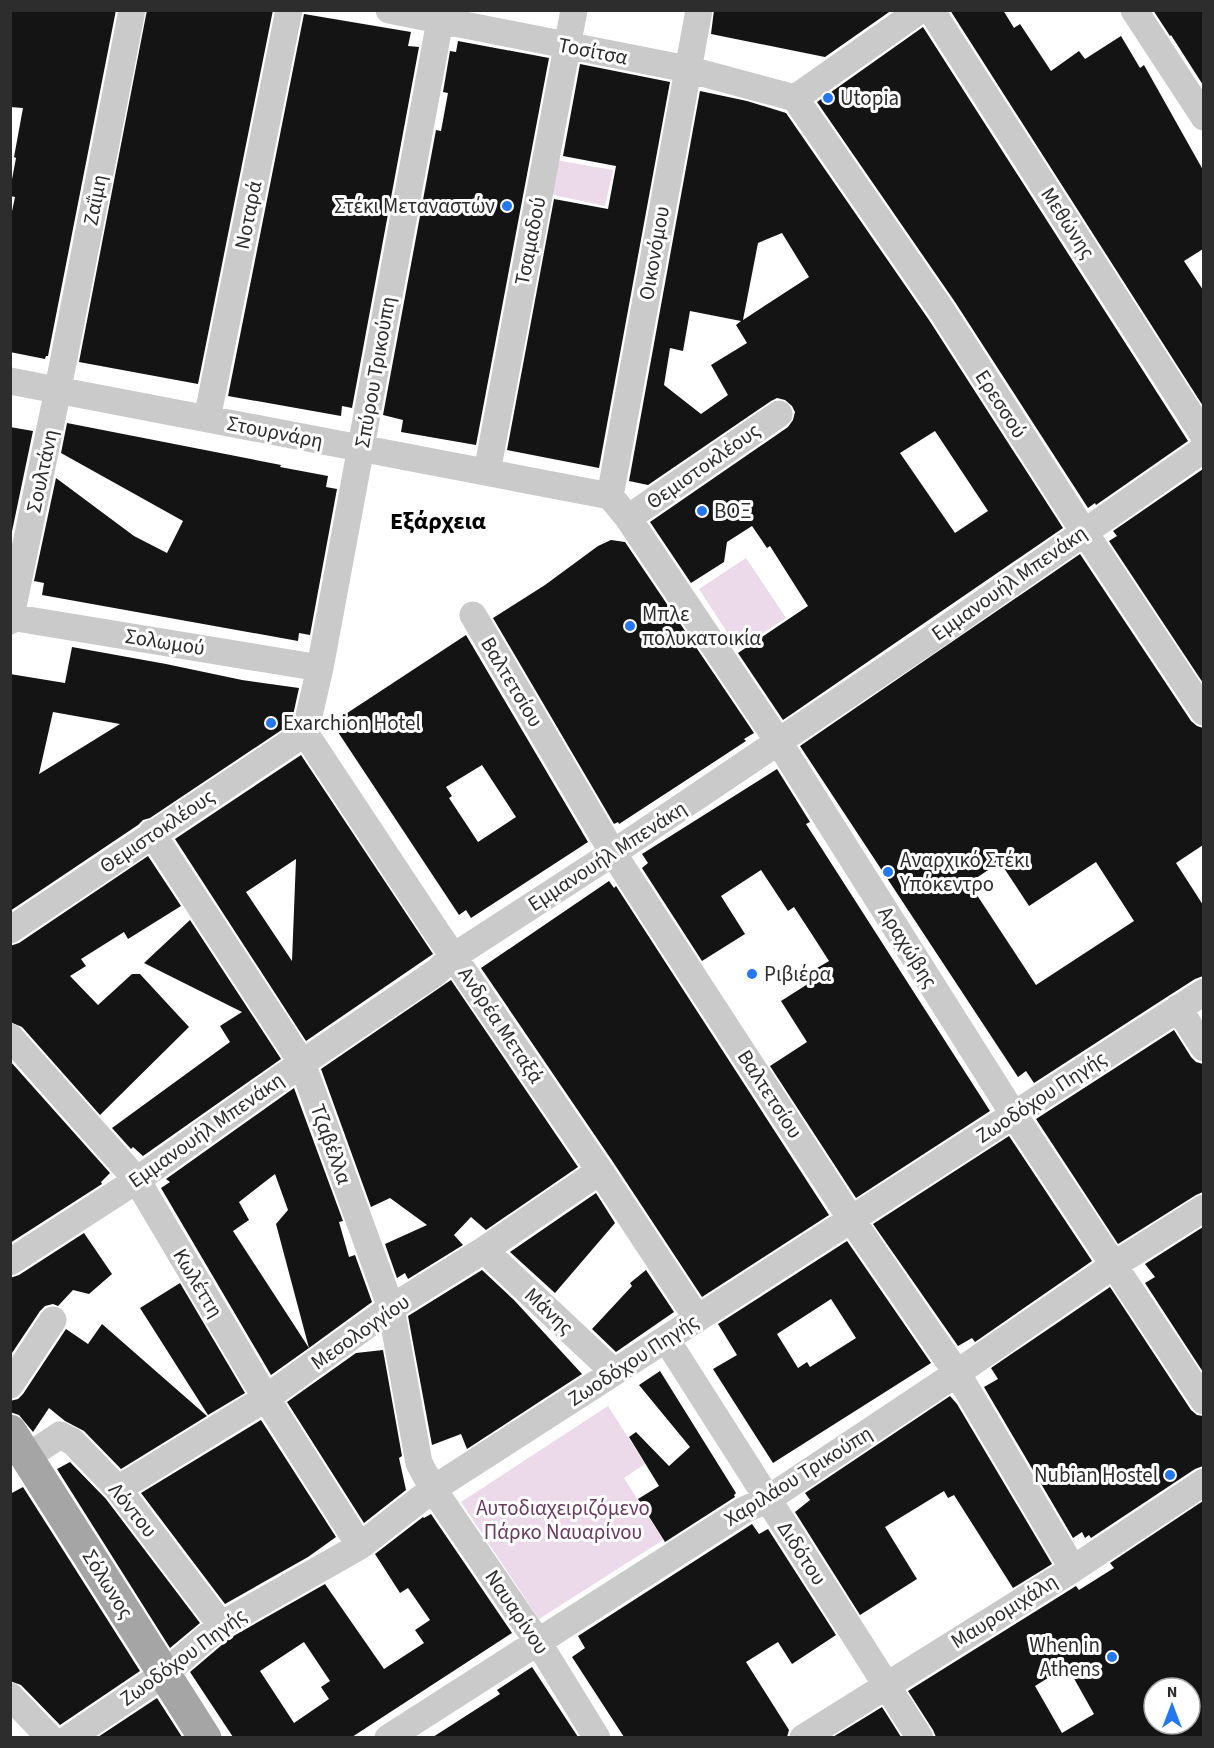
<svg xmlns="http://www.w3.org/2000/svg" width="1214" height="1748" font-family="'Source Sans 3',sans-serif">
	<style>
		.green { fill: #ecd9e9 }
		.building { fill: #141414; fill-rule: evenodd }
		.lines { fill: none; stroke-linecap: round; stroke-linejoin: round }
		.minor { stroke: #cacaca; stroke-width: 27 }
		.major { stroke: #a5a5a5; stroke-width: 33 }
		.poi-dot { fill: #2477ef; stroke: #fff; stroke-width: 2 }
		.labels { text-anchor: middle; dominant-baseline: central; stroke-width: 6; stroke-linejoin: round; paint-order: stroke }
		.street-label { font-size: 21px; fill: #2d2d2d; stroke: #fff }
		.poi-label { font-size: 21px; fill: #2d2d2d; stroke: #fff; text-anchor: start }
		.park-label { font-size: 21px; fill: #6b3861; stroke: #fff }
		.quarter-label { font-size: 24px; font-weight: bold; fill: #000; stroke: #fff }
	</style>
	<rect width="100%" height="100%" fill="#fff"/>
	<path class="green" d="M 556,160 L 613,170 L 605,206 L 549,194 Z
		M 746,558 L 786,618 L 738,649 L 699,589 Z
		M 608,1406 L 645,1464 L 624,1478 L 663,1540 L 539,1619 L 461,1502 Z"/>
	<path class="building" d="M 10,10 L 116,10 L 48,356 L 46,356 L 45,359 L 10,352 L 10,221 L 15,197 L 10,196 L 10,190 L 16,158 L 14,157 L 23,108 L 10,107 Z
		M 147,10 L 273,10 L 198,384 L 79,362 Z
		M 714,10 L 892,10 L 825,57 L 711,34 Z
		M 950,10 L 1003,10 L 1014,28 L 1020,24 L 1051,71 L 1079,51 L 1085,59 L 1121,36 L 1140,68 L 1144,65 L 1203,170 L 1203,249 L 1184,261 L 1203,290 L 1203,406 Z
		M 1153,10 L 1203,10 L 1203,85 L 1171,35 L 1170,36 Z
		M 304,14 L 411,32 L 408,46 L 419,47 L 352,408 L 342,406 L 341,416 L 228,396 Z
		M 923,27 L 1188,441 L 1096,505 L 1095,503 L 1088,508 L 955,302 L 817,102 Z
		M 458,41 L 549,58 L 476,445 L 401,432 L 403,420 L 383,415 L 436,130 L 441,131 L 448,93 L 443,92 L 450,51 L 456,52 Z
		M 580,64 L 670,82 L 599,468 L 507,450 L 554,199 L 608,209 L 616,166 L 563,156 Z
		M 700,91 L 747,101 L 786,113 L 929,320 L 1063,528 L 783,720 L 738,653 L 808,606 L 770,546 L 767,548 L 752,526 L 727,542 L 724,562 L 691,583 L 650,522 L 788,427 L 793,420 L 795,412 L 792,406 L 785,400 L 777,398 L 771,401 L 648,485 L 629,481 ZM 782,233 L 809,277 L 743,320 L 758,243 ZM 690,311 L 741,321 L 736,325 L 747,343 L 711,365 L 728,395 L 701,414 L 664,385 L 670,348 L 683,351 ZM 935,431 L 988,511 L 955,533 L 900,453 Z
		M 67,423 L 281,465 L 280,467 L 328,476 L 326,487 L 337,489 L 310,635 L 299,633 L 298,641 L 42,595 L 44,583 L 34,581 L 56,478 L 134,536 L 167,553 L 183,521 L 61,453 Z
		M 10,427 L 33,431 L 10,541 Z
		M 1203,469 L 1203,683 L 1109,541 L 1117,536 L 1113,531 Z
		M 611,540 L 625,542 L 754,733 L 744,739 L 746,741 L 688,779 L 619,824 L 618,822 L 614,824 L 493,618 L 545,585 L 598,546 Z
		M 1080,554 L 1191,721 L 1197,726 L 1203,728 L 1203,845 L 1176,863 L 1203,905 L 1203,976 L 1195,979 L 1170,995 L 1034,1083 L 1026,1071 L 1018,1077 L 800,746 ZM 1000,862 L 1029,906 L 1096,862 L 1134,921 L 1036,985 L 969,883 Z
		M 466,635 L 588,842 L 471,918 L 466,910 L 459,915 L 332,723 ZM 482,765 L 516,817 L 478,842 L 449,798 L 452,796 L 446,787 Z
		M 72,647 L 166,664 L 242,680 L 299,688 L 292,720 L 284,725 L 286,727 L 150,818 L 143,820 L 138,825 L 10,911 L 10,674 L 65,683 ZM 53,712 L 120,724 L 39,774 Z
		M 301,755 L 433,954 L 306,1041 L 175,839 ZM 296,859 L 292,961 L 246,892 Z
		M 777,769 L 810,822 L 806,824 L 990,1111 L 856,1198 L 770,1066 L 807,1042 L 781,1001 L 822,975 L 817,968 L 829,961 L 811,933 L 794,907 L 788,911 L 761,870 L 721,896 L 745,934 L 702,961 L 642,868 L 648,863 L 642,854 Z
		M 148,856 L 181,906 L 128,939 L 124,932 L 81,959 L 86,966 L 70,976 L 98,1005 L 132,974 L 140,974 L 189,1027 L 100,1115 L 22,1027 L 10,1022 L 10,946 L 19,943 Z
		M 609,881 L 614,888 L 616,886 L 829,1215 L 702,1297 L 613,1162 L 481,968 Z
		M 190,920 L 281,1059 L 143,1156 L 133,1147 L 131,1149 L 112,1128 L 230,1042 L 220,1026 L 242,1012 L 144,963 Z
		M 451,980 L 578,1167 L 486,1230 L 471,1217 L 454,1235 L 463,1245 L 408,1279 L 405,1273 L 397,1278 L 385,1244 L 427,1225 L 390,1198 L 371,1207 L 321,1069 Z
		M 1174,1030 L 1191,1057 L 1196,1062 L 1203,1064 L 1203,1192 L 1196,1195 L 1118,1244 L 1036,1119 Z
		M 10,1061 L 110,1173 L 101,1182 L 102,1184 L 10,1243 Z
		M 294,1088 L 343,1221 L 339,1222 L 349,1257 L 355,1255 L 372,1302 L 309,1348 L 276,1224 L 288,1210 L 275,1174 L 239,1202 L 249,1220 L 233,1231 L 309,1348 L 271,1375 L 161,1188 L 170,1182 L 166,1179 Z
		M 1009,1136 L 1092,1261 L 975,1342 L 972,1338 L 958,1346 L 873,1224 Z
		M 596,1193 L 615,1223 L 555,1293 L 510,1252 Z
		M 1203,1227 L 1203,1372 L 1145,1283 L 1155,1277 L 1145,1264 Z
		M 84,1233 L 112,1274 L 89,1294 L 73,1290 L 58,1306 L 53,1304 L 45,1306 L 40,1311 L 10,1356 L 10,1278 L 19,1275 Z
		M 847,1241 L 931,1363 L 773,1463 L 713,1369 L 737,1355 L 718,1324 ZM 831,1299 L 856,1338 L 810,1367 L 807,1362 L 798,1368 L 777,1334 Z
		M 482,1270 L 514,1300 L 582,1374 L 467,1449 L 461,1434 L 432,1445 L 408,1316 Z
		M 646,1270 L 674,1312 L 616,1352 L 592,1329 L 632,1286 L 630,1283 Z
		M 180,1283 L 245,1393 L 208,1415 L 140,1308 Z
		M 1110,1287 L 1191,1410 L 1197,1415 L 1203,1416 L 1203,1466 L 1195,1469 L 1091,1538 L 1089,1535 L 1085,1538 L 1082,1532 L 1073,1538 L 984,1387 L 998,1379 L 991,1368 Z
		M 102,1324 L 207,1416 L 121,1469 L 84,1431 L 65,1421 L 49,1408 L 33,1432 L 19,1415 L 10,1412 L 10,1401 L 18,1399 L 23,1394 L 66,1329 L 88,1344 Z
		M 383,1350 L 402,1456 L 399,1458 L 406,1490 L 364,1523 L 287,1402 L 356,1353 Z
		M 660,1371 L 736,1493 L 734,1495 L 735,1497 L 665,1542 L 638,1499 L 659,1486 L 629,1437 L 636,1432 L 669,1466 L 690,1447 L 639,1385 Z
		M 950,1396 L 957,1404 L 1052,1564 L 1013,1588 L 954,1495 L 948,1498 L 944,1491 L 885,1527 L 917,1579 L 860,1615 L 795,1512 L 810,1500 L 805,1493 Z
		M 261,1420 L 336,1537 L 308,1557 L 225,1604 L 141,1493 Z
		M 70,1462 L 106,1499 L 200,1623 L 170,1648 L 57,1469 Z
		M 23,1487 L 140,1671 L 60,1725 L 21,1685 L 10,1681 L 10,1494 Z
		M 1203,1501 L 1203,1737 L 936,1737 L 933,1730 L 908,1691 L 1076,1586 L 1079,1590 L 1114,1568 L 1110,1563 ZM 1067,1666 L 1094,1714 L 1062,1733 L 1035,1686 ZM 1154,1688 L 1190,1688 L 1190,1724 L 1154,1724 Z
		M 431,1514 L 512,1633 L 352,1737 L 233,1737 L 190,1672 L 230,1638 L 325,1584 L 384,1669 L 424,1643 L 415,1630 L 430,1620 L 408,1588 L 400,1593 L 375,1554 L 423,1517 L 424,1518 ZM 304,1642 L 330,1681 L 321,1687 L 329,1699 L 294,1723 L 260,1671 Z
		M 752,1524 L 759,1534 L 768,1529 L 836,1635 L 792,1664 L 778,1642 L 746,1662 L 789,1730 L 787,1737 L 624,1737 L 572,1657 L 585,1648 L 578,1636 Z
		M 532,1667 L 578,1737 L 433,1737 L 500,1694 L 497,1690 Z
		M 157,1698 L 182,1737 L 98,1737 Z
		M 882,1707 L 901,1737 L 833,1737 Z"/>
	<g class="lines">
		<path class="minor" d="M 389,10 L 687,69 L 795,98
			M 931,10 L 1204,436
			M 1134,10 L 1204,117
			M 795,98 L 942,311 L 1077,521 L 1204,712
			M 795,98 L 920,10
			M 10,381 L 610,496
			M 207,419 L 289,10
			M 487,472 L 574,10
			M 610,496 L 628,518 L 778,741 L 1014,1115 L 1204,1401
			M 610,496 L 699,10
			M 628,518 L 779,414
			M 473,615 L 613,853 L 851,1219 L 957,1373 L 1073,1569
			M 10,617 L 320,668
			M 10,621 L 55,404 L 132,10
			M 305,733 L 320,668 L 442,10
			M 305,733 L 434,928 L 600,1171 L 697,1318
			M 152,833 L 302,1063 L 391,1308 L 419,1463 L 433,1489 L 538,1642 L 597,1738
			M 10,930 L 305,733
			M 1178,1008 L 1204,1048
			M 10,1037 L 137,1180 L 266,1398 L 360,1546
			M 484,1250 L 614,1372
			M 10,1262 L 137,1180 L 302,1063 L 435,973 L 454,956 L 613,853 L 928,641 L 1204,449
			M 666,1339 L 920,1738
			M 10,1385 L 53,1320
			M 27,1457 L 60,1435 L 73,1442 L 118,1489 L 221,1625
			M 118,1489 L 266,1398 L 391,1308 L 484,1250 L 600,1171
			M 10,1696 L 50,1738
			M 69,1738 L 164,1674 L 221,1625 L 360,1546 L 433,1489 L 1204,992
			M 388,1738 L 744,1510 L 768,1499 L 957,1373 L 1114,1265 L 1204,1208
			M 803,1738 L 1073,1569 L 1204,1482"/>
		<path class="major" d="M 10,1431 L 205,1738"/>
	</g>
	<g class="poi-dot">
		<circle cx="828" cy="98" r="6"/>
		<circle cx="507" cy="206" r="6"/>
		<circle cx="702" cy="511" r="6"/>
		<circle cx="630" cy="626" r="6"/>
		<circle cx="271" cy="723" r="6"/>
		<circle cx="888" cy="872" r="6"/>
		<circle cx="752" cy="974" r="6"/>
		<circle cx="1170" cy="1475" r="6"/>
		<circle cx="1112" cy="1657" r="6"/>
	</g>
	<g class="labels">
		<g class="street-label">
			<text transform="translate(593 51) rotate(11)">Τοσίτσα</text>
			<text transform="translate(95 200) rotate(-79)">Ζαΐμη</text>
			<text transform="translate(248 215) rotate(-79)">Νοταρά</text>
			<text transform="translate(1068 223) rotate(57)">Μεθώνης</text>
			<text transform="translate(530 241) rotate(-79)">Τσαμαδού</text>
			<text transform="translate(654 253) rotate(-80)">Οικονόμου</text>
			<text transform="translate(375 372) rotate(-80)">Σπύρου Τρικούπη</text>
			<text transform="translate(1001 404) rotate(57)">Ερεσσού</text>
			<text transform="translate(275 432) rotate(11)">Στουρνάρη</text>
			<text transform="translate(703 466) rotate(-35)">Θεμιστοκλέους</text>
			<text transform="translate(42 471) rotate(-78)">Σουλτάνη</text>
			<text transform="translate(1009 583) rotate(-35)">Εμμανουήλ Μπενάκη</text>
			<text transform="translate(165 642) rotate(9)">Σολωμού</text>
			<text transform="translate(512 682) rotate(59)">Βαλτετσίου</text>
			<text transform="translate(157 831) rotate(-34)">Θεμιστοκλέους</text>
			<text transform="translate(607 856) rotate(-33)">Εμμανουήλ Μπενάκη</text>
			<text transform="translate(908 947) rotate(58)">Αραχώβης</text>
			<text transform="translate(501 1025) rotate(56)">Ανδρέα Μεταξά</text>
			<text transform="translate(770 1094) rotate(57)">Βαλτετσίου</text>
			<text transform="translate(1041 1097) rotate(-33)">Ζωοδόχου Πηγής</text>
			<text transform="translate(206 1130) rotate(-35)">Εμμανουήλ Μπενάκη</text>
			<text transform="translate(331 1144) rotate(70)">Τζαβέλλα</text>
			<text transform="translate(198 1283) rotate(59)">Κωλέττη</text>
			<text transform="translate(549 1311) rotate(43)">Μάνης</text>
			<text transform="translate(360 1332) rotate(-35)">Μεσολογγίου</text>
			<text transform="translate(633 1360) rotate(-33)">Ζωοδόχου Πηγής</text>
			<text transform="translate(798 1476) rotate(-32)">Χαριλάου Τρικούπη</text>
			<text transform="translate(133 1510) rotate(51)">Λόντου</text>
			<text transform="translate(802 1553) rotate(57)">Διδότου</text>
			<text transform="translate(108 1584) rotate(58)">Σόλωνος</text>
			<text transform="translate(1004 1611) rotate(-32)">Μαυρομιχάλη</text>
			<text transform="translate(517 1612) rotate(56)">Ναυαρίνου</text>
			<text transform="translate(183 1657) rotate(-36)">Ζωοδόχου Πηγής</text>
		</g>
		<g class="poi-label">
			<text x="840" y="98">Utopia</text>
			<text x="495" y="206" text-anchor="end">Στέκι Μεταναστών</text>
			<text x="714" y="511">ΒΟΞ</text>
			<text x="642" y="614">Μπλε<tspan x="642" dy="24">πολυκατοικία</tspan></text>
			<text x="283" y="723">Exarchion Hotel</text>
			<text x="900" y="860">Αναρχικό Στέκι<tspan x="900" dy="24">Υπόκεντρο</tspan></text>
			<text x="764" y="974">Ριβιέρα</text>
			<text x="1158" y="1475" text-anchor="end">Nubian Hostel</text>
			<text x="1100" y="1645" text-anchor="end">When in<tspan x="1100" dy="24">Athens</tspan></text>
		</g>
		<g class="park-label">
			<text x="563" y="1508">Αυτοδιαχειριζόμενο<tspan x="563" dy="24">Πάρκο Ναυαρίνου</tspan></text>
		</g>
		<g class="quarter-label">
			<text x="438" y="521">Εξάρχεια</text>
		</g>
	</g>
	<rect width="1214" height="1748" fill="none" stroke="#2d2d2d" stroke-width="24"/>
	<g transform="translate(1172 1706)"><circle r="28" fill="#ffffff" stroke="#ababab" stroke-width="1.5"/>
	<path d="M0-4.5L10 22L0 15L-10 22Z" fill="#2477ef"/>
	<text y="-9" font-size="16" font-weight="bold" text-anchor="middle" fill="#2d2d2d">N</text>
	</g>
</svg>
